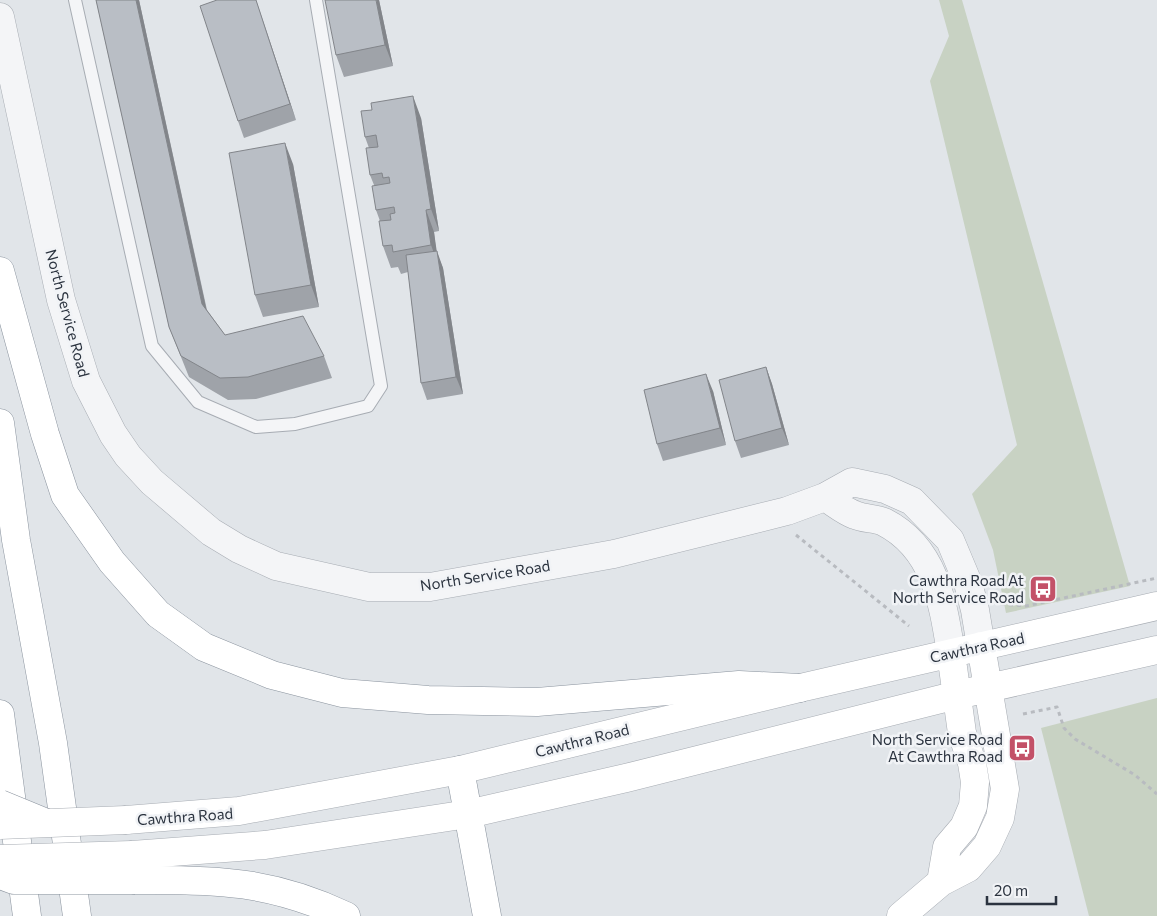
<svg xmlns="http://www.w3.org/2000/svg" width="1157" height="916" font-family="Commissioner,sans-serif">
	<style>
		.green { fill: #c8d2c3 }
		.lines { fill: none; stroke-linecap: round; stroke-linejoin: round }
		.service-casing { stroke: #a7acb3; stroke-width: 14 }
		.tertiary-casing { stroke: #a7acb3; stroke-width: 29 }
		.secondary-casing { stroke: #a7acb3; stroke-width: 29 }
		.motorway-casing { stroke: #8a939e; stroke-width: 29 }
		.path { stroke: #b8bbc0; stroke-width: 3; stroke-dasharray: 4 4; stroke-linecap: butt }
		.service { stroke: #f4f5f7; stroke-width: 12 }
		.tertiary { stroke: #f4f5f7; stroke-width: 28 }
		.secondary { stroke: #fff; stroke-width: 28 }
		.motorway { stroke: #fff; stroke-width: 28 }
		.secondary-bridge-casing { stroke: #a7acb3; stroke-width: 29; stroke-linecap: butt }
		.motorway-bridge-casing { stroke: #8a939e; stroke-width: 29; stroke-linecap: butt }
		.secondary-bridge { stroke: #fff; stroke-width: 28 }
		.motorway-bridge { stroke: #fff; stroke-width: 28 }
		.wall { fill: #9fa3a9 }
		.shaded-wall { fill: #82858a }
		.building { fill: #b9bec5; stroke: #82858a }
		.labels { text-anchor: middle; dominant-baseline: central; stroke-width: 5; stroke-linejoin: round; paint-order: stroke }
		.street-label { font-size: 15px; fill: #2b333f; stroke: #f1f3f6 }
		.poi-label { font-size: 15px; fill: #2b333f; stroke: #f1f3f6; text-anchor: end }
	</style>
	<rect width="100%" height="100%" fill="#e1e5e9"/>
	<path class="green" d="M 939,0 L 962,0 L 1130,586 L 1006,613 L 993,550 L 972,494 L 1017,445 L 930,81 L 949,36 Z
		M 1157,698 L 1157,916 L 1089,916 L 1041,728 Z"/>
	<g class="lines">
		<g class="service-casing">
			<path id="service" d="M 75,0 L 152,346 L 198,402 L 256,427 L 295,424 L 368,406 L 381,386 L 316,0"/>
		</g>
		<g class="tertiary-casing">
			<path id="tertiary" d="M 0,17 L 61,300 L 86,381 L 113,434 L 128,456 L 152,482 L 211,532 L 239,549 L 276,566 L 369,587 L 430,587 L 614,554 L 787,511 L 825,497 L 852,482 L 885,489 L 912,501 L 950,540 L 968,583 L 975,610 L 981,646
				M 825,497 C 835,503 844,511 855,515 C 864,519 875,518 884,522 C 935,548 943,603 951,653"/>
		</g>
		<g class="secondary-casing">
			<path id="secondary" d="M 126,820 L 239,811 L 460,770 L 800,688 L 1157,606
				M 132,855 L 265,845 L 468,814 L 626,778 L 957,695 L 1157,650
				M 941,882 L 947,847 L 964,827 L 973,806 L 975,782 L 972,763 L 962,733 L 951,653
				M 901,916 L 941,882 L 968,868 L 987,846 L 1000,818 L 1005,789 L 981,646"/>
		</g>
		<g class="motorway-casing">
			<path id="motorway" d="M 0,271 L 45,434 L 65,495 L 112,562 L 158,614 L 204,647 L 272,675 L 342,693 L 428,700 L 537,702 L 739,685 L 800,688
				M 0,423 L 16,540 L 53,743 L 77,916
				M 0,714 L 27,916
				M 460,770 L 487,916
				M 135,880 C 216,879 272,881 346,916"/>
		</g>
		<path class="path" d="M 796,535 L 909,626
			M 1001,604 L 1026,606 L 1157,578
			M 1023,714 L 1057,707 L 1064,728 L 1075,739 L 1135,775 L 1157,794"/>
		<use href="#service" class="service"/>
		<use href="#tertiary" class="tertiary"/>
		<use href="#secondary" class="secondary"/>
		<use href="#motorway" class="motorway"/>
		<g class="secondary-bridge-casing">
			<path id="secondary-bridge" d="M 0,825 L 126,820
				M 0,859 L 132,855"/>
		</g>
		<g class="motorway-bridge-casing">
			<path id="motorway-bridge" d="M 0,804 L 46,823
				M 0,875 L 14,880 L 135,880"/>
		</g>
		<use href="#secondary-bridge" class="secondary-bridge"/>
		<use href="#motorway-bridge" class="motorway-bridge"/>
	</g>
	<path class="wall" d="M 96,0 L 139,0 L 207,310 L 225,335 L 324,356 L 332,378 L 256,399 L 228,400 L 189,377 L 169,327 Z
		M 217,0 L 256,0 L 296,120 L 244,138 L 238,121 Z
		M 379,0 L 393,66 L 344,77 L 336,55 Z
		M 421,118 L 439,231 L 434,232 L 436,251 L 443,268 L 463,394 L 427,400 L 421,383 L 408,272 L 401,274 L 398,267 L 391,268 L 383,246 L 380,221 L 376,210 L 374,185 L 370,175 L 369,148 L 365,137 Z
		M 293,164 L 319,307 L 263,317 L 255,295 Z
		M 766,367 L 772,384 L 789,445 L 741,458 L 735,441 Z
		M 713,391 L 726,445 L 663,461 L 657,444 Z"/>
	<path class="shaded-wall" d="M 136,0 L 139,0 L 210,326 L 202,304 Z
		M 256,0 L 296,120 L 290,104 Z
		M 376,0 L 379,0 L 393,66 L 385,45 Z
		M 413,96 L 421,118 L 439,231 L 431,209 Z
		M 285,143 L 293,164 L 319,307 L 311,285 Z
		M 426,210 L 434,232 L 439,267 L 431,245 Z
		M 437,251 L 443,268 L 463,394 L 456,377 Z
		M 766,367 L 772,384 L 789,445 L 782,428 Z
		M 706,374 L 713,391 L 726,445 L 720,428 Z"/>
	<path class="building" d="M 96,0 L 136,0 L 202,304 L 225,335 L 303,316 L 324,356 L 248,377 L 220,378 L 181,356 L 169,327 Z
		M 217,0 L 256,0 L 290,104 L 238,121 L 200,6 Z
		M 325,0 L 376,0 L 385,45 L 336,55 Z
		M 413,96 L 431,209 L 426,210 L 431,245 L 393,252 L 392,245 L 383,246 L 379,221 L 391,220 L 390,214 L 395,213 L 394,207 L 376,210 L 372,186 L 390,183 L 389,177 L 383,178 L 382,173 L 370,175 L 366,148 L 378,147 L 376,135 L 365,137 L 361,111 L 372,110 L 371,103 Z
		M 285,143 L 311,285 L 255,295 L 229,153 Z
		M 437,251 L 456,377 L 421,383 L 406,255 Z
		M 766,367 L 782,428 L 735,441 L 719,380 Z
		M 706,374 L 720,428 L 657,444 L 644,390 Z"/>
	<defs>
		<g id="bus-square" transform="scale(1.4375)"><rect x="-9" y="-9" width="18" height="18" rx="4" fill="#c35168" stroke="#f1f3f6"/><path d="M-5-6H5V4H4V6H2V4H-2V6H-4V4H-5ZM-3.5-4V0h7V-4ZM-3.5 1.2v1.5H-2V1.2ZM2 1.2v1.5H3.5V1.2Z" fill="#fff"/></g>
	</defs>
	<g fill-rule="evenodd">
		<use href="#bus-square" x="1043" y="589"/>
		<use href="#bus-square" x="1022" y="748"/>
	</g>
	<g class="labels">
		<g class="street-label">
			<text transform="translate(68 313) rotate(75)">North Service Road</text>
			<text transform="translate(485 575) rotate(-9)">North Service Road</text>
			<text transform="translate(977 647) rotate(-12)">Cawthra Road</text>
			<text transform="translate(582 740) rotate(-14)">Cawthra Road</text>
			<text transform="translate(185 816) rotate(-4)">Cawthra Road</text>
		</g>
		<g class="poi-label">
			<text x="1024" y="580">Cawthra Road At<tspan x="1024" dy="17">North Service Road</tspan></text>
			<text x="1003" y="739">North Service Road<tspan x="1003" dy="17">At Cawthra Road</tspan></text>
		</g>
	</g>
	<path d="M987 896v8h69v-8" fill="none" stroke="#2b333f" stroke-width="2.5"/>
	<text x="994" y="896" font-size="15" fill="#2b333f" stroke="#f1f3f6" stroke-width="4" paint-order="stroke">20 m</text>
</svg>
